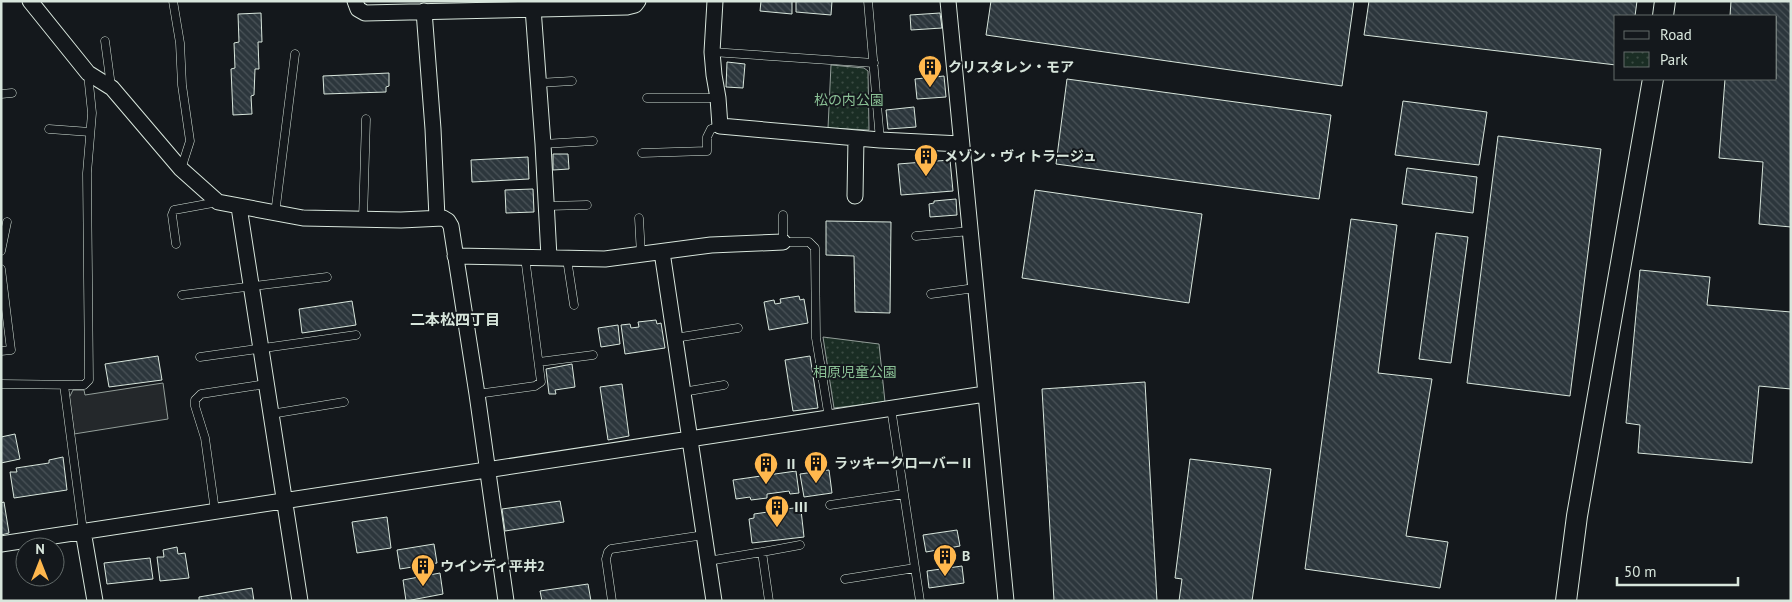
<svg xmlns="http://www.w3.org/2000/svg" width="1792" height="602" font-family="'PT Sans','Noto Sans JP',sans-serif">
	<style>
		.park { fill: url(#park-dots); stroke: #939e99 }
		.parking { fill: #24282b; stroke: #939e99 }
		.building { fill: url(#building-back-hatch); stroke: #d8e6dc }
		.lines { fill: none; stroke-linecap: round; stroke-linejoin: round }
		.lane-casing { stroke: #d8e6dc; stroke-width: 9 }
		.street-casing { stroke: #d8e6dc; stroke-width: 17 }
		.secondary-casing { stroke: #d8e6dc; stroke-width: 22 }
		.lane { stroke: #14181c; stroke-width: 8 }
		.street { stroke: #14181c; stroke-width: 15 }
		.secondary { stroke: #14181c; stroke-width: 20 }
		.labels { text-anchor: middle; dominant-baseline: central; stroke-width: 4; stroke-linejoin: round; paint-order: stroke }
		.poi-label { font-size: 14px; font-weight: bold; fill: #d8e6dc; stroke: #14181c; text-anchor: start }
		.park-label { font-size: 14px; fill: #8ac095; stroke: #14181c }
		.neighbourhood-label { font-size: 15px; font-weight: bold; fill: #d8e6dc; stroke: #14181c }
	</style>
	<defs>
		<pattern id="park-dots" width="8" height="8" patternUnits="userSpaceOnUse" patternTransform="scale(1.25)"><rect width="8" height="8" fill="#1a2d24"/><path d="M2 2h.1M6 6h.1" fill="none" stroke="#3b4b43" stroke-width="1.8" stroke-linecap="round"/></pattern>
		<pattern id="building-back-hatch" width="6" height="6" patternUnits="userSpaceOnUse" patternTransform="scale(1.25)"><rect width="6" height="6" fill="#2c363c"/><path d="M-1 5l2 2M0 0l6 6M5-1l2 2" fill="none" stroke="#4a5358"/></pattern>
	</defs>
	<rect width="100%" height="100%" fill="#14181c"/>
	<path class="park" d="M 831,65 L 864,68 L 868,71 L 869,130 L 828,128 Z
		M 823,337 L 879,344 L 885,402 L 834,408 Z"/>
	<path class="parking" d="M 163,383 L 168,419 L 74,434 L 69,398 L 73,390 L 84,390 L 85,395 Z"/>
	<path class="building" d="M 761,1 L 792,1 L 792,14 L 760,11 Z
		M 796,1 L 832,1 L 831,15 L 796,12 Z
		M 991,1 L 1354,1 L 1342,86 L 986,35 Z
		M 1369,1 L 1637,1 L 1635,16 L 1616,16 L 1616,65 L 1364,35 Z
		M 1731,1 L 1791,1 L 1791,227 L 1759,224 L 1763,162 L 1719,158 L 1725,79 L 1776,79 L 1776,16 L 1730,16 Z
		M 261,13 L 262,42 L 258,42 L 259,69 L 255,69 L 254,95 L 251,96 L 252,114 L 233,115 L 231,69 L 235,68 L 234,43 L 239,42 L 238,14 Z
		M 940,13 L 942,28 L 911,30 L 910,15 Z
		M 727,62 L 745,64 L 743,88 L 726,87 Z
		M 389,73 L 389,86 L 386,87 L 386,92 L 324,94 L 323,76 Z
		M 944,76 L 946,97 L 917,99 L 915,79 Z
		M 1067,79 L 1331,115 L 1319,199 L 1056,164 Z
		M 1403,101 L 1487,112 L 1479,165 L 1395,155 Z
		M 914,107 L 916,127 L 888,129 L 886,110 Z
		M 1498,136 L 1601,149 L 1570,396 L 1467,383 Z
		M 553,154 L 568,154 L 569,169 L 553,170 Z
		M 528,157 L 529,179 L 472,182 L 471,160 Z
		M 950,160 L 953,191 L 901,195 L 898,164 Z
		M 1407,168 L 1477,177 L 1473,213 L 1402,204 Z
		M 533,189 L 534,212 L 506,213 L 505,190 Z
		M 1035,190 L 1202,214 L 1189,303 L 1022,278 Z
		M 956,199 L 957,215 L 930,217 L 929,204 L 934,203 L 934,201 Z
		M 1351,219 L 1397,225 L 1378,373 L 1432,379 L 1406,536 L 1448,542 L 1440,588 L 1305,569 Z
		M 826,221 L 891,222 L 890,313 L 855,312 L 854,256 L 826,255 Z
		M 1436,233 L 1468,237 L 1451,363 L 1419,359 Z
		M 1640,270 L 1710,277 L 1707,305 L 1791,312 L 1791,389 L 1759,386 L 1752,463 L 1638,453 L 1640,425 L 1626,423 Z
		M 799,296 L 800,300 L 804,299 L 808,323 L 769,330 L 764,302 L 774,300 L 775,304 L 781,303 L 780,299 Z
		M 352,301 L 356,325 L 302,333 L 299,309 Z
		M 656,320 L 657,324 L 661,323 L 665,348 L 625,354 L 621,325 L 630,324 L 631,328 L 639,327 L 638,322 Z
		M 618,325 L 620,344 L 601,347 L 598,328 Z
		M 158,356 L 162,380 L 109,387 L 105,364 Z
		M 810,356 L 818,408 L 793,411 L 785,360 Z
		M 572,364 L 575,387 L 555,390 L 556,394 L 549,394 L 546,369 Z
		M 1145,382 L 1157,601 L 1054,601 L 1042,389 Z
		M 622,384 L 629,436 L 608,440 L 600,387 Z
		M 15,434 L 20,459 L 1,463 L 1,437 Z
		M 63,457 L 67,490 L 14,498 L 10,472 L 17,472 L 16,468 L 49,463 L 49,460 Z
		M 1190,459 L 1271,469 L 1252,601 L 1179,601 L 1182,579 L 1175,578 Z
		M 829,470 L 832,493 L 804,497 L 800,474 Z
		M 796,471 L 799,493 L 790,494 L 789,491 L 767,494 L 767,498 L 751,500 L 750,497 L 736,499 L 733,480 Z
		M 560,501 L 564,522 L 505,531 L 502,509 Z
		M 4,502 L 9,533 L 1,535 L 1,503 Z
		M 794,508 L 795,511 L 801,510 L 804,537 L 752,543 L 749,519 L 754,518 L 754,514 L 768,512 L 768,514 L 779,513 L 778,510 Z
		M 387,517 L 391,548 L 357,553 L 352,522 Z
		M 957,530 L 960,546 L 926,552 L 923,535 Z
		M 434,544 L 437,563 L 400,569 L 397,550 Z
		M 177,547 L 178,554 L 185,553 L 189,578 L 160,581 L 157,557 L 164,557 L 163,550 Z
		M 150,558 L 153,579 L 107,584 L 104,563 Z
		M 962,566 L 964,583 L 929,588 L 927,571 Z
		M 440,573 L 443,594 L 406,601 L 403,580 Z
		M 588,584 L 591,601 L 542,601 L 540,591 Z
		M 252,588 L 254,601 L 199,601 L 199,597 Z"/>
	<g class="lines">
		<g class="lane-casing">
			<path id="lane" d="M 173,1 L 180,43 L 182,85 L 190,141 L 181,169
				M 868,1 L 880,140
				M 105,41 L 111,86
				M 712,52 L 874,63
				M 538,83 L 572,81
				M 1,94 L 12,93
				M 647,98 L 718,98
				M 49,129 L 90,132
				M 543,144 L 593,141
				M 642,153 L 707,151 L 707,137 L 711,129 L 720,126
				M 547,206 L 587,205
				M 275,214 L 295,54
				M 783,215 L 783,242 L 809,242 L 815,248 L 816,338 L 829,418
				M 639,218 L 641,255
				M 363,219 L 366,119
				M 916,236 L 970,231
				M 176,244 L 172,215 L 174,210 L 218,202
				M 1,251 L 7,222
				M 567,259 L 574,305
				M 1,269 L 11,350 L 1,351
				M 931,294 L 975,288
				M 182,295 L 327,277
				M 675,338 L 738,328
				M 200,357 L 356,335
				M 539,362 L 593,355
				M 1,384 L 84,385 L 89,380 L 87,173 L 92,113 L 88,74
				M 64,385 L 83,531
				M 683,392 L 724,385
				M 477,394 L 535,386 L 541,382 L 525,257
				M 891,408 L 920,601
				M 271,414 L 344,402
				M 830,505 L 904,494
				M 215,511 L 205,438 L 195,406 L 195,400 L 201,394 L 266,384
				M 762,552 L 800,545
				M 708,561 L 762,552 L 769,601
				M 845,579 L 915,568
				M 612,601 L 606,559 L 608,552 L 611,549 L 704,535"/>
		</g>
		<g class="street-casing">
			<path id="street" d="M 30,1 L 88,73 L 112,88 L 181,169 L 218,202 L 303,218 L 401,220 L 443,218 L 448,221 L 451,226 L 477,394 L 506,601
				M 355,1 L 358,9 L 365,13 L 627,7 L 635,5 L 638,1
				M 715,1 L 712,52 L 714,75 L 718,98 L 720,126 L 880,140 L 961,144
				M 948,1 L 1006,601
				M 533,8 L 543,144 L 549,257
				M 424,11 L 433,129 L 437,218
				M 855,196 L 856,138
				M 239,207 L 300,601
				M 662,252 L 714,601
				M 455,256 L 605,259 L 711,245 L 783,242
				M 83,531 L 95,601
				M 1,544 L 985,394"/>
		</g>
		<g class="secondary-casing">
			<path id="secondary" d="M 1663,16 L 1665,1
				M 1566,601 L 1577,516 L 1653,79"/>
		</g>
		<use href="#lane" class="lane"/>
		<use href="#street" class="street"/>
		<use href="#secondary" class="secondary"/>
	</g>
	<defs>
		<g id="building-pin" transform="scale(1.25)"><path d="M0 17L-7.5 6A9.5 9.5 0 1 1 7.5 6Z" fill="#ffb74d" stroke="#14181c"/><path d="M-4-6H4V6H1V3H-1V6H-4ZM-2.5-4.3h1.7v1.8h-1.7ZM.8-4.3h1.7v1.8H.8ZM-2.5-1h1.7V.8h-1.7ZM.8-1h1.7V.8H.8Z" fill="#111"/></g>
	</defs>
	<g fill-rule="evenodd">
		<use href="#building-pin" x="930" y="67"/>
		<use href="#building-pin" x="926" y="156"/>
		<use href="#building-pin" x="816" y="463"/>
		<use href="#building-pin" x="766" y="464"/>
		<use href="#building-pin" x="777" y="507"/>
		<use href="#building-pin" x="945" y="556"/>
		<use href="#building-pin" x="423" y="566"/>
	</g>
	<g class="labels">
		<g class="poi-label">
			<text x="948" y="67">クリスタレン・モア</text>
			<text x="944" y="156">メゾン・ヴィトラージュ</text>
			<text x="834" y="463">ラッキークローバーⅡ</text>
			<text x="784" y="464">Ⅱ</text>
			<text x="794" y="507">Ⅲ</text>
			<text x="962" y="556">B</text>
			<text x="440" y="566">ウインディ平井2</text>
		</g>
		<g class="park-label">
			<text x="849" y="100">松の内公園</text>
			<text x="855" y="372">相原児童公園</text>
		</g>
		<g class="neighbourhood-label">
			<text x="455" y="319">二本松四丁目</text>
		</g>
	</g>
	<rect width="1792" height="602" fill="none" stroke="#d8e6dc" stroke-width="5"/>
	<rect x="1614" y="15" width="162" height="65" fill="#14181c" stroke="#626a69"/>
	<rect x="1624" y="31" width="25" height="8" fill="#14181c" stroke="#626a69"/>
	<text x="1660" y="40" font-size="15" fill="#d8e6dc">Road</text>
	<rect x="1624" y="52" width="25" height="15" fill="url(#park-dots)" stroke="#626a69"/>
	<text x="1660" y="65" font-size="15" fill="#d8e6dc">Park</text>
	<g transform="translate(40 562)"><circle r="24" fill="#14181c" stroke="#626a69"/>
	<path d="M0-4L9 19L0 12L-9 19Z" fill="#ffb74d"/>
	<text y="-8" font-size="14" font-weight="bold" text-anchor="middle" fill="#d8e6dc">N</text>
	</g>
	<path d="M1617 577v8h121v-8" fill="none" stroke="#d8e6dc" stroke-width="2.5"/>
	<text x="1624" y="577" font-size="15" fill="#d8e6dc" stroke="#14181c" stroke-width="4" paint-order="stroke">50 m</text>
</svg>
